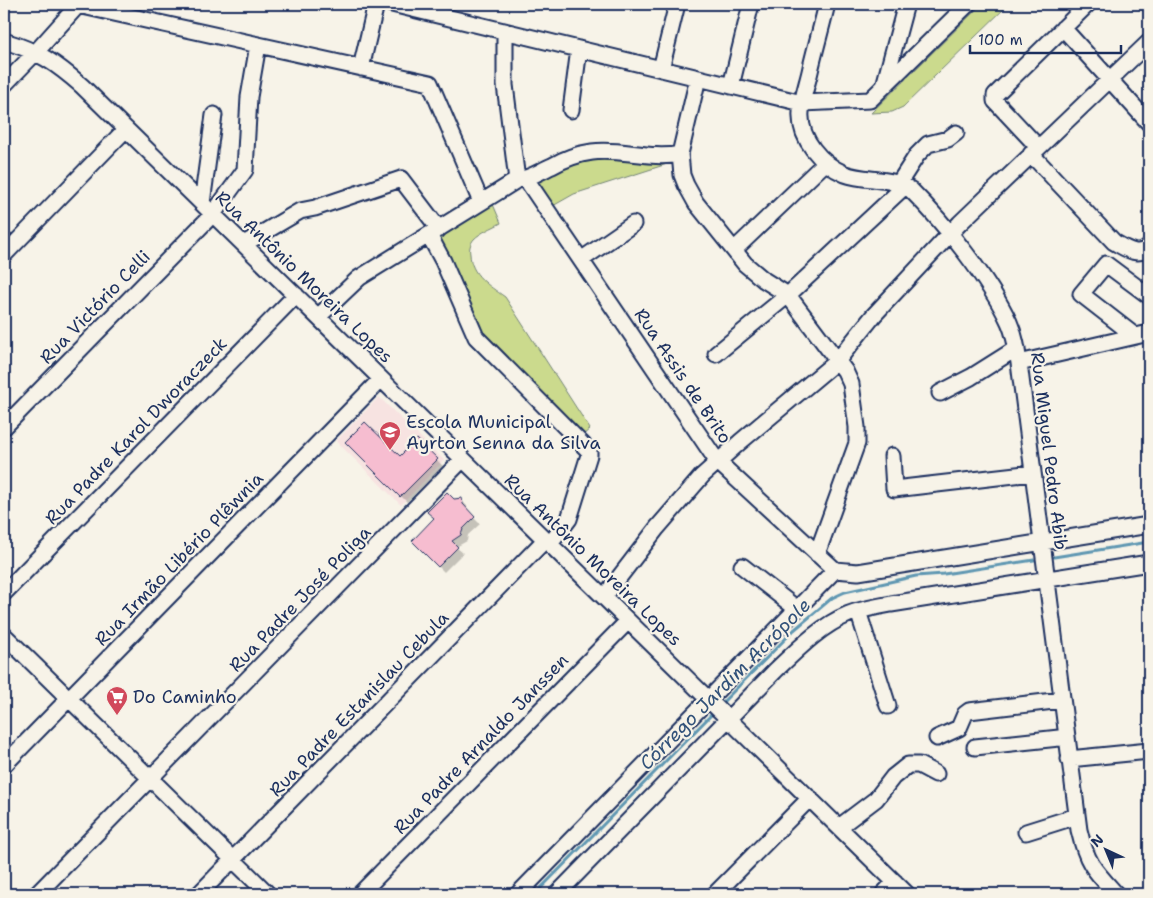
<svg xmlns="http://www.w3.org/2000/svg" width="1153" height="898" font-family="'Shantell Sans',sans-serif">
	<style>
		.built { fill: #f7e3e1 }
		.green { fill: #cbda8d; stroke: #738476 }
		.shadow { fill: #0003 }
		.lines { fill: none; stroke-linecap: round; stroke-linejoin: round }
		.stream { stroke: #5f97b2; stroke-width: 3 }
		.building { fill: #f6bdd0; stroke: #1b2f5e }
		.minor-casing { stroke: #1b2f5e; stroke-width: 19 }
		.minor { stroke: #f7f3e8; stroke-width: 15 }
		.labels { text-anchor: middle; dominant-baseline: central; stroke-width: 4.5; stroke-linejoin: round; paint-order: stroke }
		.street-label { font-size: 18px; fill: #1b2f5e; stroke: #f7f3e8 }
		.poi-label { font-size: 18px; fill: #1b2f5e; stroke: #f7f3e8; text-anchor: start }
		.water-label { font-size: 19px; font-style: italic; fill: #32527a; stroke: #f7f3e8 }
	</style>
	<rect width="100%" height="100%" fill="#f7f3e8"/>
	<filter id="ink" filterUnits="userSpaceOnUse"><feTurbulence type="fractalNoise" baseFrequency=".02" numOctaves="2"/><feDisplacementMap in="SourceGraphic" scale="10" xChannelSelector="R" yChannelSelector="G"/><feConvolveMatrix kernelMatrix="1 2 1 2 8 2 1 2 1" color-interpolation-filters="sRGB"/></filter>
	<g filter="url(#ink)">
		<path class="built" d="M 379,397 L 444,460 L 401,505 L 336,441 Z"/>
		<path class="green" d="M 982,4 L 1009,4 L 903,107 L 892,112 L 871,113 Z
			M 595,159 L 667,164 L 574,194 L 551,207 L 534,182 C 554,172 573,163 595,159 Z
			M 492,202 L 501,223 C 492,228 481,232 474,239 C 470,244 469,248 470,254 C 471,275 488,285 505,297 L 590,429 L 582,436 L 482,333 L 438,239 Z"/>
		<path class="shadow" d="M 417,441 L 443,466 L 407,502 L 346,442 L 400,458 Z
			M 453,500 L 461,500 L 467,506 L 468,512 L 480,524 L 468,535 L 467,541 L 456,547 L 463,553 L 444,572 L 413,541 Z"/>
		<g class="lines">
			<path class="stream" d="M 1054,557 L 1149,542
				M 721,704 L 794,630 L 832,598 L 845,592 L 916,576 L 944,574 L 1034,560
				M 535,894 L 715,711"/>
		</g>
		<path class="building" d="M 365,422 L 400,456 L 417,439 L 438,459 L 400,497 L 345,442 Z
			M 447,492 L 454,499 L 462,498 L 463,504 L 475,517 L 463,529 L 461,535 L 452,541 L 458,547 L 438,567 L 412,541 L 434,518 L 427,512 Z"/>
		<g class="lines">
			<g class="minor-casing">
				<path id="minor" d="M 392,4 L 802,103 L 870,100 L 968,4
					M 827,4 C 822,25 816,46 811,67 C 808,82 802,97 801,112 C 799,139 821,164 845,174 C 867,182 891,176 911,190 C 945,224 989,279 1009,322 C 1015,335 1017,349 1019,363 L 1079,830 C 1087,864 1094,870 1116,894
					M 78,5 L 430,83 L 481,202
					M 1063,28 L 1149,123
					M 505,31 L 505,85 L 517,180
					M 4,41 C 38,51 56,63 82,86 L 907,894
					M 361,68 L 376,4
					M 661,69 L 677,4
					M 698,78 L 680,154 L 682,175 L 686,185 L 696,203 L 745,264 L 764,280 L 788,295 L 845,371 L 851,384 L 857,427 L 857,443 L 817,554
					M 4,85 L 36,52 L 79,4
					M 731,86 L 751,4
					M 884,86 L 906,4
					M 571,110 L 579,49
					M 1038,147 L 995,101 L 995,95 L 1088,4
					M 1031,154 L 1114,242 C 1125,248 1138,258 1149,247
					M 526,179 L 717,461 L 835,570
					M 899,183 L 917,155 L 928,144 L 948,139 L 956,133
					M 202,203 L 214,115
					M 429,235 L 443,261 L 476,337 L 589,451 L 589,455 L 569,519 L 550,544
					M 244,244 L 300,211 L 315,208 L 401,179 L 439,229
					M 734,250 L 825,163
					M 4,255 L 126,129
					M 581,260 L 633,224
					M 318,317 L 359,278 L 517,180 C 530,179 540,171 552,166 C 564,159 578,154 592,152 C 621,148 650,160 680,154
					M 1135,336 L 1081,294 L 1106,264 L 1149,296
					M 716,354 L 788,295 L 905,186
					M 1019,363 L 1149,333
					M 940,393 L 971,377 L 1017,348
					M 4,427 L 213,214 L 245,170 L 249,97 L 258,45
					M 892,456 L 894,489 L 1033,473
					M 742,566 L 797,609
					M 4,593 L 296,295
					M 604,597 L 657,528 L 702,476 L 740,442 L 838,360 L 874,315 L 960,223 L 1149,42
					M 858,611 L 888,706
					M 4,635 L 268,894
					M 937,738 L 959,728 L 965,714 L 969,711 L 1062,700
					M 975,747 L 1059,738 L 1067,739
					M 1069,759 L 1149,751
					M 4,765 L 381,379
					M 839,827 L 876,799 L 893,777 L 908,765 L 919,765 L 936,774
					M 1026,832 L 1077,816
					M 37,894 L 463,459
					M 199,894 L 545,540
					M 360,894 L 628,621
					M 518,894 L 835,570 L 858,572 L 1149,525
					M 557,894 L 775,671 C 797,650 820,626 849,614 C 862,609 876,607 891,604 L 1149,563
					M 715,894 L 810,798
					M 883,894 L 895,882"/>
			</g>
			<use href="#minor" class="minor"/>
		</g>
	</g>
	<defs>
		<g id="school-pin" transform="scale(1.125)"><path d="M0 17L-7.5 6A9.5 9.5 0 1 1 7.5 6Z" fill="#d1495b" stroke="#f7f3e8"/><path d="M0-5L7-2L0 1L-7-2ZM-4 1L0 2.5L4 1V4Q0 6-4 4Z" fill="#fff"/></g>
		<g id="supermarket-pin" transform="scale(1.125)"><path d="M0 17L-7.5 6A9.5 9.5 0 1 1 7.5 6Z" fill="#d1495b" stroke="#f7f3e8"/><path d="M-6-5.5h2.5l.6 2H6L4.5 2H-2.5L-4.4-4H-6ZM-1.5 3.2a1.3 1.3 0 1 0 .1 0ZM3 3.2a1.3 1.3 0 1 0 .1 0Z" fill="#fff"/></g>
	</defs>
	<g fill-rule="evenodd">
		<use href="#school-pin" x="390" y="432"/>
		<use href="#supermarket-pin" x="117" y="697"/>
	</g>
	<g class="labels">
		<g class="street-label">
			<text transform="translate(304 277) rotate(44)">Rua Antônio Moreira Lopes</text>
			<text transform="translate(95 307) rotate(-46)">Rua Victório Celli</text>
			<text transform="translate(683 376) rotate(56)">Rua Assis de Brito</text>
			<text transform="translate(136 431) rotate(-46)">Rua Padre Karol Dworaczeck</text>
			<text transform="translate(1049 451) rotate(83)">Rua Miguel Pedro Abib</text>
			<text transform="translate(179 559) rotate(-46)">Rua Irmão Libério Plêwnia</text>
			<text transform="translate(593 560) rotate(44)">Rua Antônio Moreira Lopes</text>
			<text transform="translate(300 599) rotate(-46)">Rua Padre José Poliga</text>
			<text transform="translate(359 704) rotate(-46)">Rua Padre Estanislau Cebula</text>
			<text transform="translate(481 744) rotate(-46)">Rua Padre Arnaldo Janssen</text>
		</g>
		<g class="poi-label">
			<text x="406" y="422">Escola Municipal<tspan x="406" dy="21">Ayrton Senna da Silva</tspan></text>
			<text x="133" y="697">Do Caminho</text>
		</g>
		<g class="water-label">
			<text transform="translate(725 684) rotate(-45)">Córrego Jardim Acrópole</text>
		</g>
	</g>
	<rect width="1153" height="898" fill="none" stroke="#f7f3e8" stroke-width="20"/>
	<rect x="10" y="10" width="1133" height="878" fill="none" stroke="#1b2f5e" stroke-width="2" filter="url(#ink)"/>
	<g transform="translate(1106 850) rotate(316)" stroke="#f7f3e8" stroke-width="4" paint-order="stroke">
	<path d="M0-4L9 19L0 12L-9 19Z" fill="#1b2f5e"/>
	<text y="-8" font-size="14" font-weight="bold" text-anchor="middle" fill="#1b2f5e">N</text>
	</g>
	<path d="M970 45v8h151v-8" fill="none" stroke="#1b2f5e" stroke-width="2.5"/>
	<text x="978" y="45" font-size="15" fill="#1b2f5e" stroke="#f7f3e8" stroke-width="4" paint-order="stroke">100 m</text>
</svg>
